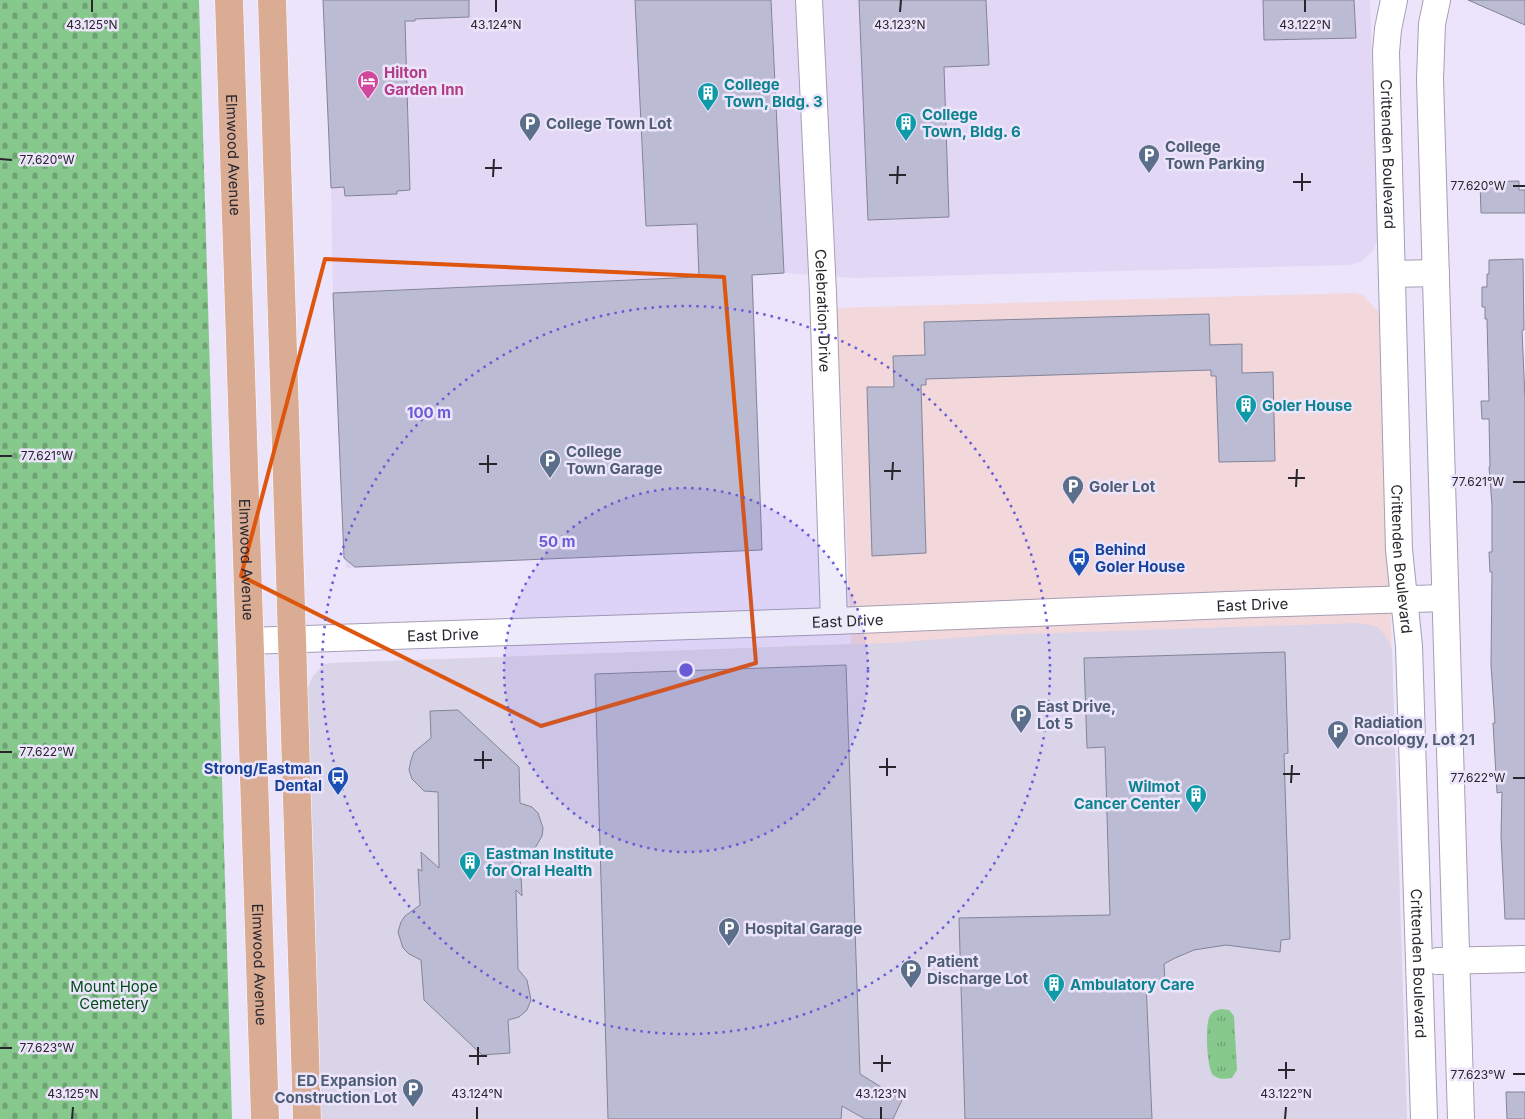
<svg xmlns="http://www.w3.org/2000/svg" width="1525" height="1119" font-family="Inter,sans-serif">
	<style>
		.built { fill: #e2d8f5 }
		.education { fill: #f2d7db }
		.medical { fill: #dad4e9 }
		.grass { fill: url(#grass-tufts) }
		.cemetery { fill: url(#cemetery-stones) }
		.building { fill: #bbbcd3; stroke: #838398 }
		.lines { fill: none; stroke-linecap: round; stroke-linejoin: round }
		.minor-casing { stroke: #a69eb3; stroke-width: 28 }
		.major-casing { stroke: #fff; stroke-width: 29 }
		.minor { stroke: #fff; stroke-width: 26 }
		.major { stroke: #d9ac93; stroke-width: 28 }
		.marked { fill: none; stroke: #de560e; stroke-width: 4; stroke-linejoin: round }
		.ticks { fill: none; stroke: #28252d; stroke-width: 2 }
		.ring { fill: none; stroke: #695bd5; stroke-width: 2.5; stroke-dasharray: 2.5 5 }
		.labels { text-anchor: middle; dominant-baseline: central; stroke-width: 5; stroke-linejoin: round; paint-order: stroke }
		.hotel-label { font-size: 15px; font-weight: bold; fill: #b23c85; stroke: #ece4fb; text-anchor: start }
		.culture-label { font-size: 15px; font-weight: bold; fill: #0d838f; stroke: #ece4fb; text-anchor: start }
		.service-label { font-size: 15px; font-weight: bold; fill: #4e5e75; stroke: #ece4fb; text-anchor: start }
		.street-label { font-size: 15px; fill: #28252d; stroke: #ece4fb }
		.transit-label { font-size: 15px; font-weight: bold; fill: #164399; stroke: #ece4fb; text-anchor: start }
		.park-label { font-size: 15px; fill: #004f16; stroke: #ece4fb }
		.ticks-label { font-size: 12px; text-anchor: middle; fill: #28252d; stroke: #ece4fb; stroke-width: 5; stroke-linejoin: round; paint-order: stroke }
		.centre { fill: #695bd5; stroke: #ece4fb; stroke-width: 2.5 }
		.ring-label { font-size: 15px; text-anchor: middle; font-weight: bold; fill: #695bd5; stroke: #ece4fb; stroke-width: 5; stroke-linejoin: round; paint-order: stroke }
	</style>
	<defs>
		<pattern id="grass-tufts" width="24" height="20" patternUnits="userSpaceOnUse" patternTransform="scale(1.25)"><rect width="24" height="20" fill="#87c88d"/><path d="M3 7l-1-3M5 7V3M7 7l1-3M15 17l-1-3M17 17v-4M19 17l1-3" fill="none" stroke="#6ea274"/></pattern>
		<pattern id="cemetery-stones" width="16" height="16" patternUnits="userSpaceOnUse" patternTransform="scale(1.25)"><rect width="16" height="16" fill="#87c88d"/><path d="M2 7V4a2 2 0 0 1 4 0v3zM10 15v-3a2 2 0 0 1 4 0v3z" fill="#6ea274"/></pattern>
	</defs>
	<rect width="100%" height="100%" fill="#ece4fb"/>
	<path class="built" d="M 324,0 L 1370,0 L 1378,239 L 1373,251 L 1362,261 L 1350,265 L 856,278 L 784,273 L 753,275 L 762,550 L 346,568 L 333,293 L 331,188 Z"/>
	<path class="education" d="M 1353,293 L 1363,295 L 1378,311 L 1381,320 L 1407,1119 L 309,683 L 319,669 L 325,664 L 332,663 L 851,644 L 837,308 Z"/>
	<path class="medical" d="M 1359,623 L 1378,627 L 1389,641 L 1392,650 L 1407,1119 L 320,1119 L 307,690 L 313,676 L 325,664 L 332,663 L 891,643 L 991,635 Z"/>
	<path class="grass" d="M 1221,1009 L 1229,1010 L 1234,1016 L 1237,1070 L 1232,1078 C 1225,1079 1219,1080 1213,1075 C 1207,1070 1204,1020 1211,1014 C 1213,1011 1218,1010 1221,1009 Z"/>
	<path class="cemetery" d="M 0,0 L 199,0 L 232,1119 L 0,1119 Z"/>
	<path class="building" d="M 323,0 L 469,0 L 469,17 L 415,19 L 415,21 L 405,21 L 410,190 L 397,191 L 397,194 L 345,196 L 344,187 L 331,188 Z
		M 635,0 L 771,0 L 784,273 L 752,275 L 762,550 L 355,567 L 344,558 L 333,293 L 699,277 L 697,224 L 646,226 Z
		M 859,0 L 986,0 L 989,65 L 944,67 L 949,217 L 868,220 Z
		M 1263,0 L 1354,0 L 1356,38 L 1264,40 Z
		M 1468,0 L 1525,0 L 1525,25 Z
		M 1519,181 L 1519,190 L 1525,190 L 1525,213 L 1481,213 L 1480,182 Z
		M 1523,259 L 1524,330 L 1522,330 L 1525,399 L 1525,919 L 1505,919 L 1501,836 L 1502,792 L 1497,793 L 1493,723 L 1495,723 L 1491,665 L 1492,572 L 1490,572 L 1489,552 L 1492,552 L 1492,505 L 1489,467 L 1490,467 L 1489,419 L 1482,419 L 1481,401 L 1489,401 L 1487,319 L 1485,319 L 1485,307 L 1482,307 L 1482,287 L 1487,287 L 1487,274 L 1489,274 L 1489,260 Z
		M 1209,314 L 1210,345 L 1242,344 L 1242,373 L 1273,372 L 1275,461 L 1219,462 L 1216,376 L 1211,376 L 1211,370 L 926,379 L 926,385 L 921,385 L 926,553 L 872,556 L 867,387 L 894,387 L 893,356 L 925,355 L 924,322 Z
		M 1285,652 L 1288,753 L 1284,754 L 1290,939 L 1281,940 L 1280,952 L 1226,945 L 1194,950 L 1175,958 L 1164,964 L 1165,982 L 1146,983 L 1152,1119 L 965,1119 L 959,918 L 1110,915 L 1105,747 L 1087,748 L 1084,658 Z
		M 846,665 L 860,1074 L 902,1100 L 893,1119 L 865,1119 L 842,1106 L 841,1119 L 608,1119 L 595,674 Z
		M 458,710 L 519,767 L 520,803 L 532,807 L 538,813 L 543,828 L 542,836 L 535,848 L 520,855 L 522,896 L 516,890 L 518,969 L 527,980 L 531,1000 L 527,1010 L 519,1017 L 508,1020 L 510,1053 L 482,1055 L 424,1000 L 421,960 L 409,954 L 403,948 L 398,932 L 401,922 L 405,916 L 420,905 L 418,869 L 422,871 L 421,852 L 439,868 L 438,792 L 424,791 L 412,779 L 409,770 L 411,760 L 414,752 L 431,738 L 430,711 Z
		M 1506,1092 L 1525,1092 L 1525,1119 L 1507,1119 Z"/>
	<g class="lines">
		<g class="minor-casing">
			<g id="minor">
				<path id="s1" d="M 809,0 L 823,293 L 834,621"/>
				<path id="s2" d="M 1394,0 L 1388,29 L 1386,52 L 1399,550 L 1409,646 L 1424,1119"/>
				<path d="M 1437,0 L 1432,24 L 1430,79 L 1461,1119"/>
				<path d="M 1392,274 L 1436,273"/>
				<path id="s3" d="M 249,641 L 834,621 L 1253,604 L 1445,598"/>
				<path d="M 1438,961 L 1525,959"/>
			</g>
		</g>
		<g class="major-casing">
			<g id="major">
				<path id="s4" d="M 229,0 L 265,1119"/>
				<path d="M 272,0 L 307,1119"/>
			</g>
		</g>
		<use href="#minor" class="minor"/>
		<use href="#major" class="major"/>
	</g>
	<path class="marked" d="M 325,259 L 724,277 L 756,663 L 541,726 L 241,576 Z"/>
	<path class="ticks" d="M 92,12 L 92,0M 496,12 L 496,0M 900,12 L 901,0M 1305,12 L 1305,0M 0,159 L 12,160M 485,168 L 502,168M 889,175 L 906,175M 493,177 L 494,159M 1293,182 L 1311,182M 897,184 L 898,166M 1513,186 L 1525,186M 1302,191 L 1302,173M 0,456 L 12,456M 479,464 L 497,464M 884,471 L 901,471M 488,473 L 488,455M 1288,478 L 1305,478M 892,480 L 893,462M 1513,482 L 1525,482M 1296,487 L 1297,469M 0,752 L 12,752M 474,760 L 492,760M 879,767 L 896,767M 483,769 L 483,751M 1283,774 L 1300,774M 887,776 L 887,758M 1513,778 L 1525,778M 1291,783 L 1292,765M 0,1048 L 12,1048M 469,1056 L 487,1056M 873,1063 L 891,1063M 478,1065 L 478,1047M 1278,1070 L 1295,1070M 882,1072 L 882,1055M 1513,1074 L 1525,1074M 1286,1079 L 1286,1062M 72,1119 L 73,1107M 477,1119 L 477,1107M 881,1119 L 881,1107M 1285,1119 L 1286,1107"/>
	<circle cx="686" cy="670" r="182" fill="#695bd5" fill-opacity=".12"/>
	<g class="ring">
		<circle cx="686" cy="670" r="182"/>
		<circle cx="686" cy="670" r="364"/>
	</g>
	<defs>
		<g id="hotel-pin" transform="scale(1.125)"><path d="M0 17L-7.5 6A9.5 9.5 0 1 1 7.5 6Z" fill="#d1479c" stroke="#ece4fb"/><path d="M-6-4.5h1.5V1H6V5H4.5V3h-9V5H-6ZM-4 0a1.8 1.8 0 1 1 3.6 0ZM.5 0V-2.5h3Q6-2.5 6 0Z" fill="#fff"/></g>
		<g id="building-pin" transform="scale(1.125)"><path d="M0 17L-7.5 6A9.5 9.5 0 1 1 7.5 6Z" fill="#0f9aa8" stroke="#ece4fb"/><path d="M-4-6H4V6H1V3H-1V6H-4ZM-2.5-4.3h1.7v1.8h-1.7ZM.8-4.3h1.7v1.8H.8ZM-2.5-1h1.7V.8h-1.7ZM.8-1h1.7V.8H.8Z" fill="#fff"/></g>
		<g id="parking-pin" transform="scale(1.125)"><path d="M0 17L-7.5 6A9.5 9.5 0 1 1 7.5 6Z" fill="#5c6f8a" stroke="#ece4fb"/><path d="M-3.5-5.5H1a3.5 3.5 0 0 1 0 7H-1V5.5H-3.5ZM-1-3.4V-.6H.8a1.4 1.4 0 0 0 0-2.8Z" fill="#fff"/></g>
		<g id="bus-pin" transform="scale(1.125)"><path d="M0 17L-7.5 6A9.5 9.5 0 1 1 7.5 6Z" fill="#1a4fb4" stroke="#ece4fb"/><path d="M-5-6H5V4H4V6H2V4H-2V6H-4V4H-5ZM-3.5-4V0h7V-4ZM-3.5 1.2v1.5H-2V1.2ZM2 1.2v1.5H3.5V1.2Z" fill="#fff"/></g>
	</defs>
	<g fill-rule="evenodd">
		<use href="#hotel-pin" x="368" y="81"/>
		<use href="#building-pin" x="708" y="93"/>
		<use href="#parking-pin" x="530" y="123"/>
		<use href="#building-pin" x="906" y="123"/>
		<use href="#parking-pin" x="1149" y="155"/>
		<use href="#building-pin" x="1246" y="405"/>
		<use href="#parking-pin" x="550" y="460"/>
		<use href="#parking-pin" x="1073" y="486"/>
		<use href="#bus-pin" x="1079" y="558"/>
		<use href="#parking-pin" x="1021" y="715"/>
		<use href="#parking-pin" x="1338" y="731"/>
		<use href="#bus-pin" x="338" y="777"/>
		<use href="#building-pin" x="1196" y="795"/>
		<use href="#building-pin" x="470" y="862"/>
		<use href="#parking-pin" x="729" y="928"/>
		<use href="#parking-pin" x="911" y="970"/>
		<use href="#building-pin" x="1054" y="984"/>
		<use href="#parking-pin" x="413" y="1089"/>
	</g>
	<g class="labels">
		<g class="hotel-label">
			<text x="384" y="72">Hilton<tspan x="384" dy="17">Garden Inn</tspan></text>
		</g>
		<g class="culture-label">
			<text x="724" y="84">College<tspan x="724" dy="17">Town, Bldg. 3</tspan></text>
			<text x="922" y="114">College<tspan x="922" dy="17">Town, Bldg. 6</tspan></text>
			<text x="1262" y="405">Goler House</text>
			<text x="1180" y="786" text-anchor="end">Wilmot<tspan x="1180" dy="17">Cancer Center</tspan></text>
			<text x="486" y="853">Eastman Institute<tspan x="486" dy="17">for Oral Health</tspan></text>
			<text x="1070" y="984">Ambulatory Care</text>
		</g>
		<g class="service-label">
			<text x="546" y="123">College Town Lot</text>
			<text x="1165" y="146">College<tspan x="1165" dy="17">Town Parking</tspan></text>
			<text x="566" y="451">College<tspan x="566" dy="17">Town Garage</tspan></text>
			<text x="1089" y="486">Goler Lot</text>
			<text x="1037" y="706">East Drive,<tspan x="1037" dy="17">Lot 5</tspan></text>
			<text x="1354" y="722">Radiation<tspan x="1354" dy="17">Oncology, Lot 21</tspan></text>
			<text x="745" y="928">Hospital Garage</text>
			<text x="927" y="961">Patient<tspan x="927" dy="17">Discharge Lot</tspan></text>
			<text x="397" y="1080" text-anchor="end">ED Expansion<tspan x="397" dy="17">Construction Lot</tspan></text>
		</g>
		<g class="street-label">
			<text stroke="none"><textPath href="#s2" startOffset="155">Crittenden Boulevard</textPath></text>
			<text stroke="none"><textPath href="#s4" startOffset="155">Elmwood Avenue</textPath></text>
			<text stroke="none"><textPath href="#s1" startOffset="311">Celebration Drive</textPath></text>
			<text stroke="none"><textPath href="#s2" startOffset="560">Crittenden Boulevard</textPath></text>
			<text stroke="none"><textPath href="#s4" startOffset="560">Elmwood Avenue</textPath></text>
			<text stroke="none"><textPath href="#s3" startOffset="1004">East Drive</textPath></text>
			<text stroke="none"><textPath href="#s3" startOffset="599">East Drive</textPath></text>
			<text stroke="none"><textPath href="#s3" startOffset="194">East Drive</textPath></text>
			<text stroke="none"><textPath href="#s4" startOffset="965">Elmwood Avenue</textPath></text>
			<text stroke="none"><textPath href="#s2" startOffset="965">Crittenden Boulevard</textPath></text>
		</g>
		<g class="transit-label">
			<text x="1095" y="549">Behind<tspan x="1095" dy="17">Goler House</tspan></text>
			<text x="322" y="768" text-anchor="end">Strong/Eastman<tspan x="322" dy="17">Dental</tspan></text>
		</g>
		<g class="park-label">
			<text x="114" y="986">Mount Hope<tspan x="114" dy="17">Cemetery</tspan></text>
		</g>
	</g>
	<g class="ticks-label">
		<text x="92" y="29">43.125°N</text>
		<text x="496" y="29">43.124°N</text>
		<text x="900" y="29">43.123°N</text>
		<text x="1305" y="29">43.122°N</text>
		<text x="47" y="164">77.620°W</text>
		<text x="1478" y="190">77.620°W</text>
		<text x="47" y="460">77.621°W</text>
		<text x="1478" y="486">77.621°W</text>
		<text x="47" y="756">77.622°W</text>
		<text x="1478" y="782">77.622°W</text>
		<text x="47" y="1052">77.623°W</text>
		<text x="1478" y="1079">77.623°W</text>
		<text x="73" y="1098">43.125°N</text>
		<text x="477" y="1098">43.124°N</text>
		<text x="881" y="1098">43.123°N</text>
		<text x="1286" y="1098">43.122°N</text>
	</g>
	<circle cx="686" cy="670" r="8" class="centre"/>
	<g class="ring-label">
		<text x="429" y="418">100 m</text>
		<text x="557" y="547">50 m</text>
	</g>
</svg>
